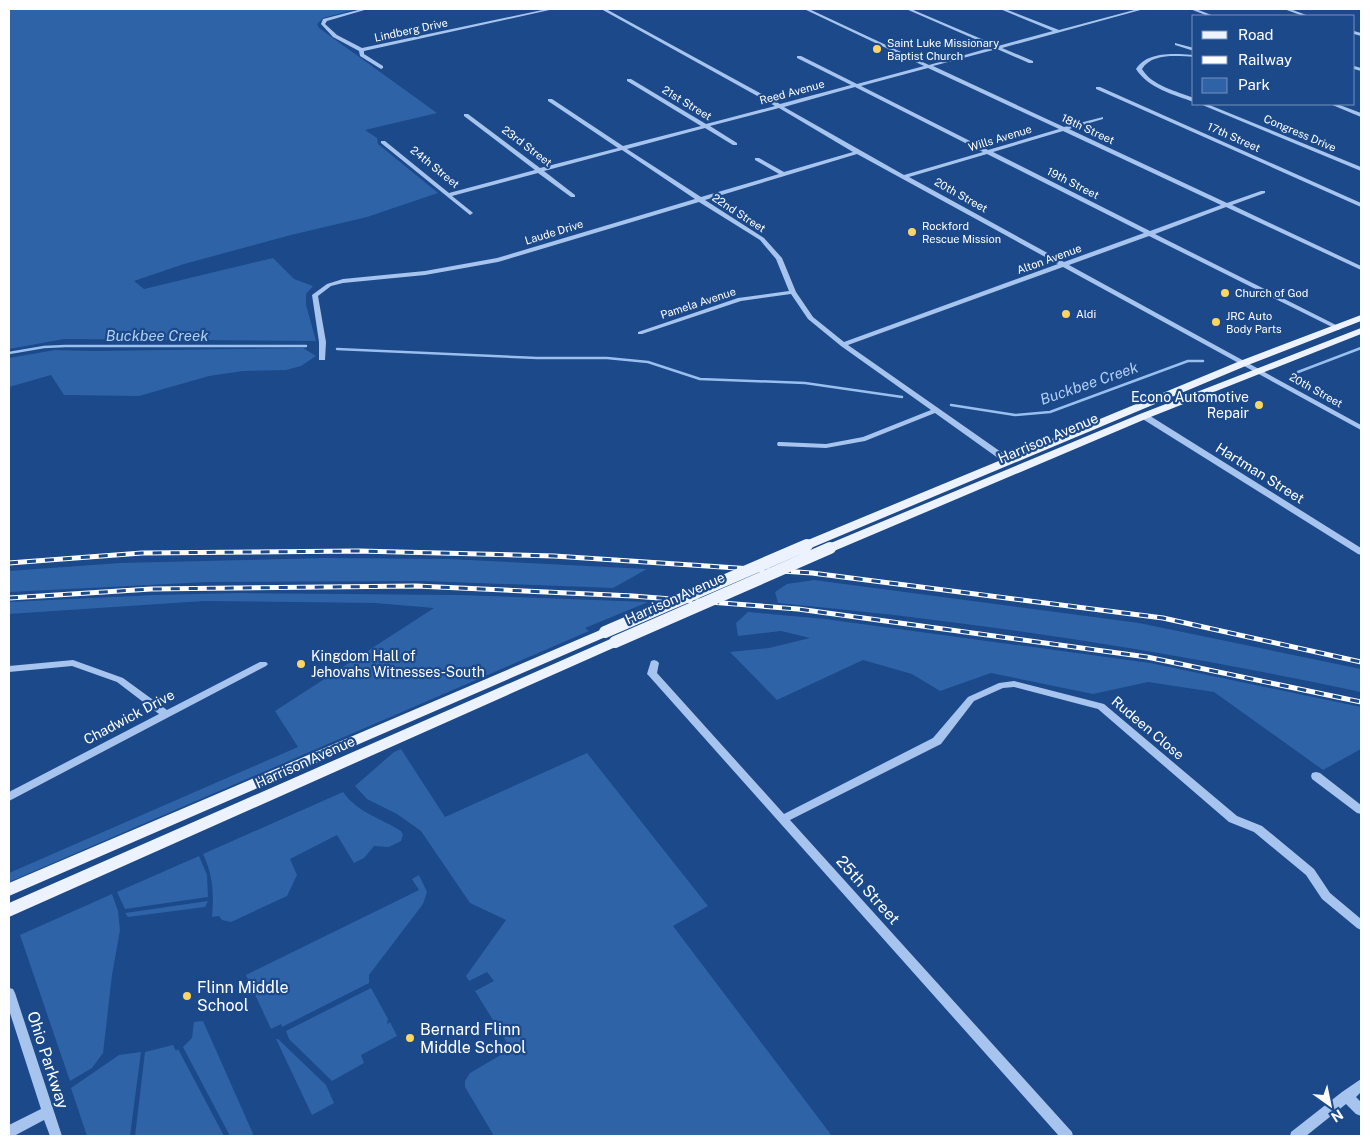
<svg xmlns="http://www.w3.org/2000/svg" width="1370" height="1145" font-family="'Public Sans',sans-serif">
	<style>
		.green { fill: #2e63a8 }
		.lines { fill: none; stroke-linecap: round; stroke-linejoin: round }
		.stream { stroke: #99bfef; stroke-width: 2.5 }
		.minor { fill: #a6c4ed; fill-rule: evenodd }
		.major { fill: #ecf3ff; fill-rule: evenodd }
		.rail-casing { stroke: #fff; stroke-width: 5 }
		.rail { stroke: #1b498a; stroke-width: 3; stroke-dasharray: 9; stroke-linecap: butt }
		.major-bridge { stroke: #ecf3ff; stroke-width: 12 }
		.poi-dot { fill: #fed463; stroke: #1b498a; stroke-width: 2 }
		.labels { text-anchor: middle; dominant-baseline: central; stroke-width: 4.5; stroke-linejoin: round; paint-order: stroke }
		.far-street-label { font-size: 11px; fill: #fff; stroke: #1b498a }
		.far-poi-label { font-size: 11px; fill: #fff; stroke: #1b498a; text-anchor: start }
		.poi-label { font-size: 14px; fill: #fff; stroke: #1b498a; text-anchor: end }
		.street-label { font-size: 14px; fill: #fff; stroke: #1b498a }
		.water-label { font-size: 15px; font-style: italic; fill: #b1cff4; stroke: #1b498a }
		.near-street-label { font-size: 16px; fill: #fff; stroke: #1b498a }
		.near-poi-label { font-size: 16px; fill: #fff; stroke: #1b498a; text-anchor: start }
	</style>
	<rect width="100%" height="100%" fill="#1b498a"/>
	<path class="green" d="M 9,9 L 357,9 L 323,18 L 317,24 L 319,28 L 437,113 L 365,130 L 377,138 L 378,144 L 438,193 L 367,217 L 291,235 L 184,264 L 134,281 L 144,289 L 273,258 L 294,279 L 313,286 L 306,294 L 306,305 L 316,341 L 64,339 L 9,349 Z
		M 303,348 L 316,356 L 301,366 L 286,370 L 243,371 L 209,376 L 139,396 L 64,395 L 51,375 L 9,387 L 9,358 L 55,350 L 94,351 Z
		M 324,558 L 448,559 L 647,569 L 613,588 L 424,581 L 208,582 L 9,592 L 9,571 L 120,563 Z
		M 814,580 L 1139,623 L 1361,669 L 1361,692 C 1169,651 974,621 778,603 L 775,592 L 787,584 Z
		M 240,593 L 460,595 L 648,602 L 585,628 L 589,631 L 9,882 L 9,873 L 298,747 L 275,711 L 434,608 L 375,603 L 204,601 L 9,614 L 9,602 L 155,595 Z
		M 748,612 L 825,619 L 1150,663 L 1361,707 L 1361,749 L 1323,770 L 1214,692 L 1148,682 L 1093,694 L 991,673 L 940,691 L 912,674 L 863,660 L 777,700 L 730,652 L 769,648 L 810,638 L 781,631 L 738,636 L 736,623 Z
		M 401,749 L 445,817 L 587,753 L 708,906 L 673,926 L 832,1136 L 494,1136 L 465,1087 L 465,1081 L 470,1073 L 511,1049 L 475,991 L 494,981 L 487,972 L 469,981 L 466,976 L 506,920 L 470,903 L 421,831 L 397,814 L 367,799 L 355,786 L 394,752 Z
		M 343,792 C 358,813 381,818 401,831 L 403,835 L 401,841 L 389,847 L 374,846 L 364,858 L 354,863 L 337,835 L 290,859 L 297,875 L 287,896 L 231,922 L 222,920 L 219,916 L 212,917 C 214,894 213,875 203,854 Z
		M 199,856 L 207,875 L 208,897 L 125,909 L 117,892 Z
		M 419,875 L 427,892 L 423,904 L 369,975 L 369,983 L 282,1027 L 281,1024 L 271,1029 L 246,975 L 419,890 L 412,879 Z
		M 112,894 L 118,911 L 120,930 L 112,975 L 103,1053 L 92,1068 L 70,1081 L 20,935 Z
		M 208,901 L 205,907 L 128,917 L 125,913 Z
		M 371,988 L 388,1019 L 387,1024 L 390,1022 L 397,1036 L 361,1055 L 364,1063 L 332,1081 L 289,1039 L 286,1031 Z
		M 203,1021 L 254,1136 L 230,1136 L 183,1047 L 192,1038 L 194,1022 Z
		M 276,1039 L 278,1039 L 326,1085 L 334,1103 L 312,1115 Z
		M 173,1045 L 176,1051 L 178,1049 L 224,1136 L 135,1136 L 145,1052 Z
		M 141,1052 L 130,1136 L 87,1136 L 71,1088 L 119,1055 Z"/>
	<g class="lines">
		<path class="stream" d="M 337,349 L 537,358 L 607,358 L 648,362 L 700,379 L 805,383 L 902,397
			M 9,353 L 44,347 L 65,346 L 306,346
			M 1298,372 L 1361,348
			M 951,405 L 1015,415 L 1050,412 L 1188,361 L 1203,361"/>
		<path class="minor" d="M 362,9 L 368,9 L 327,21 L 325,24 L 337,35 L 362,48 L 547,9 L 554,9 L 364,51 L 364,54 L 383,66 L 383,68 L 381,69 L 360,56 L 359,51 L 333,37 L 321,24 L 323,19 Z
			M 601,9 L 606,9 L 780,104 L 851,85 L 797,58 L 797,56 L 801,56 L 857,84 L 924,66 L 804,9 L 809,9 L 929,65 L 993,47 L 906,9 L 911,9 L 998,46 L 1053,31 L 1000,9 L 1005,9 L 1059,30 L 1138,9 L 1144,9 L 1002,48 L 1033,61 L 1033,63 L 1029,63 L 997,49 L 933,66 L 1064,127 L 1103,117 L 1103,119 L 1069,129 L 1227,203 L 1261,191 L 1265,191 L 1265,193 L 1232,205 L 1361,266 L 1361,270 L 1359,269 L 1226,207 L 1155,234 L 1340,327 L 1340,329 L 1338,330 L 1149,236 L 1069,265 L 1361,425 L 1361,430 L 1063,267 L 848,345 L 1011,459 L 1012,461 L 1011,463 L 1005,463 L 935,413 L 865,441 L 826,448 L 778,446 L 777,444 L 778,442 L 781,442 L 826,444 L 863,437 L 931,410 L 841,346 L 808,319 L 791,294 L 741,301 L 642,334 L 638,334 L 638,332 L 738,298 L 789,291 L 776,259 L 760,240 L 699,202 L 498,262 L 425,275 L 343,283 L 331,286 L 318,296 L 326,342 L 325,360 L 319,360 L 319,342 L 312,295 L 327,284 L 343,279 L 425,271 L 497,258 L 695,199 L 622,150 L 544,171 L 575,195 L 575,197 L 571,197 L 538,173 L 452,196 L 472,212 L 473,213 L 470,215 L 381,143 L 381,141 L 385,141 L 449,193 L 535,170 L 464,116 L 464,114 L 468,114 L 540,168 L 618,148 L 548,101 L 548,99 L 552,99 L 623,146 L 701,126 L 627,81 L 627,79 L 631,79 L 706,124 L 775,106 ZM 928,68 L 1059,129 L 988,150 L 861,86 ZM 855,87 L 983,152 L 904,175 L 784,107 ZM 779,108 L 853,152 L 784,172 L 759,158 L 755,158 L 755,160 L 779,174 L 701,197 L 627,149 L 705,128 L 733,145 L 737,145 L 737,143 L 710,126 ZM 1063,131 L 1221,205 L 1150,231 L 993,152 ZM 857,154 L 1058,264 L 844,342 L 813,317 L 796,292 L 782,258 L 764,238 L 705,200 ZM 987,154 L 1144,233 L 1064,262 L 909,177 Z
			M 1190,9 L 1196,9 L 1214,16 L 1208,16 Z
			M 1284,9 L 1290,9 L 1309,16 L 1303,16 Z
			M 1354,31 L 1361,33 L 1361,36 L 1354,34 Z
			M 1175,43 L 1194,48 L 1194,51 L 1175,45 Z
			M 1180,54 L 1194,55 L 1194,57 C 1177,56 1152,53 1142,69 C 1152,86 1176,91 1194,98 L 1194,102 C 1174,95 1148,88 1136,69 C 1146,54 1164,54 1180,54 Z
			M 1354,66 L 1361,68 L 1361,71 L 1354,69 Z
			M 1096,87 L 1100,87 L 1361,203 L 1361,207 L 1096,89 Z
			M 1200,104 L 1207,104 L 1361,167 L 1361,171 Z
			M 1330,104 L 1337,104 L 1361,113 L 1361,117 Z
			M 1141,414 L 1147,414 L 1361,548 L 1361,555 L 1358,554 L 1141,418 L 1140,416 Z
			M 73,660 L 123,678 L 167,710 L 260,662 L 266,662 L 268,664 L 266,666 L 9,801 L 9,792 L 159,714 L 117,682 L 72,666 L 9,672 L 9,666 Z
			M 654,660 L 657,661 L 659,663 L 657,673 L 784,814 L 933,738 L 968,697 L 999,683 L 1014,681 L 1104,704 L 1237,816 L 1262,826 L 1314,869 L 1330,893 L 1361,919 L 1361,930 L 1357,928 L 1322,899 L 1306,875 L 1254,832 L 1229,822 L 1098,709 L 1014,687 L 1003,688 L 974,701 L 941,744 L 790,820 L 1072,1132 L 1073,1136 L 1059,1136 L 649,676 L 647,674 L 651,661 Z
			M 1316,772 L 1320,773 L 1361,805 L 1361,814 L 1357,813 L 1312,779 L 1311,776 L 1312,773 Z
			M 9,988 L 13,989 L 15,993 L 62,1136 L 50,1136 L 44,1120 L 14,1136 L 9,1136 L 9,1125 L 41,1109 L 9,1010 Z
			M 1361,1079 L 1361,1092 L 1356,1097 L 1361,1102 L 1361,1116 L 1356,1114 L 1346,1104 L 1306,1136 L 1290,1136 L 1291,1132 L 1342,1092 Z"/>
		<path class="major" d="M 1361,315 L 1361,321 L 1248,365 L 811,548 L 807,549 L 801,545 L 803,542 L 1240,361 Z
			M 1361,328 L 1361,334 L 1148,418 L 834,551 L 830,552 L 824,548 L 826,545 L 1140,414 Z
			M 605,628 L 610,629 L 612,632 L 610,635 L 9,896 L 9,883 Z
			M 615,637 L 620,639 L 622,642 L 620,645 L 9,917 L 9,903 Z"/>
		<g class="rail-casing">
			<path id="rail" d="M 9,563 L 142,553 L 359,551 L 554,556 L 812,573 L 1163,618 L 1361,662
				M 9,598 L 151,589 L 416,586 L 633,596 L 798,609 L 1147,657 L 1361,702"/>
		</g>
		<use href="#rail" class="rail"/>
		<path class="major-bridge" d="M 605,632 L 807,545
			M 615,642 L 830,548"/>
	</g>
	<g class="poi-dot">
		<circle cx="877" cy="49" r="5"/>
		<circle cx="912" cy="232" r="5"/>
		<circle cx="1225" cy="293" r="5"/>
		<circle cx="1066" cy="314" r="5"/>
		<circle cx="1216" cy="322" r="5"/>
		<circle cx="1259" cy="405" r="5"/>
		<circle cx="301" cy="664" r="5"/>
		<circle cx="187" cy="996" r="5"/>
		<circle cx="410" cy="1038" r="5"/>
	</g>
	<g class="labels">
		<g class="far-street-label">
			<text transform="translate(411 30) rotate(-12)">Lindberg Drive</text>
			<text transform="translate(792 92) rotate(-15)">Reed Avenue</text>
			<text transform="translate(687 103) rotate(31)">21st Street</text>
			<text transform="translate(1088 129) rotate(25)">18th Street</text>
			<text transform="translate(1300 133) rotate(23)">Congress Drive</text>
			<text transform="translate(1234 137) rotate(24)">17th Street</text>
			<text transform="translate(1000 138) rotate(-17)">Wills Avenue</text>
			<text transform="translate(527 146) rotate(37)">23rd Street</text>
			<text transform="translate(435 167) rotate(39)">24th Street</text>
			<text transform="translate(1073 183) rotate(27)">19th Street</text>
			<text transform="translate(961 195) rotate(29)">20th Street</text>
			<text transform="translate(739 213) rotate(33)">22nd Street</text>
			<text transform="translate(554 232) rotate(-17)">Laude Drive</text>
			<text transform="translate(1049 259) rotate(-20)">Alton Avenue</text>
			<text transform="translate(698 303) rotate(-18)">Pamela Avenue</text>
			<text transform="translate(1316 390) rotate(29)">20th Street</text>
		</g>
		<g class="far-poi-label">
			<text x="887" y="43">Saint Luke Missionary<tspan x="887" dy="13">Baptist Church</tspan></text>
			<text x="922" y="226">Rockford<tspan x="922" dy="13">Rescue Mission</tspan></text>
			<text x="1235" y="293">Church of God</text>
			<text x="1076" y="314">Aldi</text>
			<text x="1226" y="316">JRC Auto<tspan x="1226" dy="13">Body Parts</tspan></text>
		</g>
		<g class="poi-label">
			<text x="1249" y="397">Econo Automotive<tspan x="1249" dy="16">Repair</tspan></text>
			<text x="311" y="656" text-anchor="start">Kingdom Hall of<tspan x="311" dy="16">Jehovahs Witnesses-South</tspan></text>
		</g>
		<g class="street-label">
			<text transform="translate(1048 438) rotate(-23)">Harrison Avenue</text>
			<text transform="translate(1260 473) rotate(32)">Hartman Street</text>
			<text transform="translate(675 598) rotate(-24)">Harrison Avenue</text>
			<text transform="translate(129 717) rotate(-28)">Chadwick Drive</text>
			<text transform="translate(1148 728) rotate(40)">Rudeen Close</text>
			<text transform="translate(305 762) rotate(-24)">Harrison Avenue</text>
		</g>
		<g class="water-label">
			<text x="157" y="335">Buckbee Creek</text>
			<text transform="translate(1089 383) rotate(-19)">Buckbee Creek</text>
		</g>
		<g class="near-street-label">
			<text transform="translate(868 890) rotate(48)">25th Street</text>
			<text transform="translate(48 1060) rotate(72)">Ohio Parkway</text>
		</g>
		<g class="near-poi-label">
			<text x="197" y="987">Flinn Middle<tspan x="197" dy="18">School</tspan></text>
			<text x="420" y="1029">Bernard Flinn<tspan x="420" dy="18">Middle School</tspan></text>
		</g>
	</g>
	<rect width="1370" height="1145" fill="none" stroke="#ffffff" stroke-width="20"/>
	<rect x="1192" y="15" width="162" height="90" fill="#1b498a" stroke="#7692b9"/>
	<rect x="1202" y="31" width="25" height="8" fill="#ecf3ff" stroke="#7692b9"/>
	<text x="1238" y="40" font-size="15" fill="#ffffff">Road</text>
	<rect x="1202" y="56" width="25" height="8" fill="#ffffff" stroke="#7692b9"/>
	<text x="1238" y="65" font-size="15" fill="#ffffff">Railway</text>
	<rect x="1202" y="78" width="25" height="15" fill="#2e63a8" stroke="#7692b9"/>
	<text x="1238" y="90" font-size="15" fill="#ffffff">Park</text>
	<g transform="translate(1330 1105) rotate(147)" stroke="#1b498a" stroke-width="4" paint-order="stroke">
	<path d="M0-4L9 19L0 12L-9 19Z" fill="#ffffff"/>
	<text y="-8" font-size="14" font-weight="bold" text-anchor="middle" fill="#ffffff">N</text>
	</g>
</svg>
